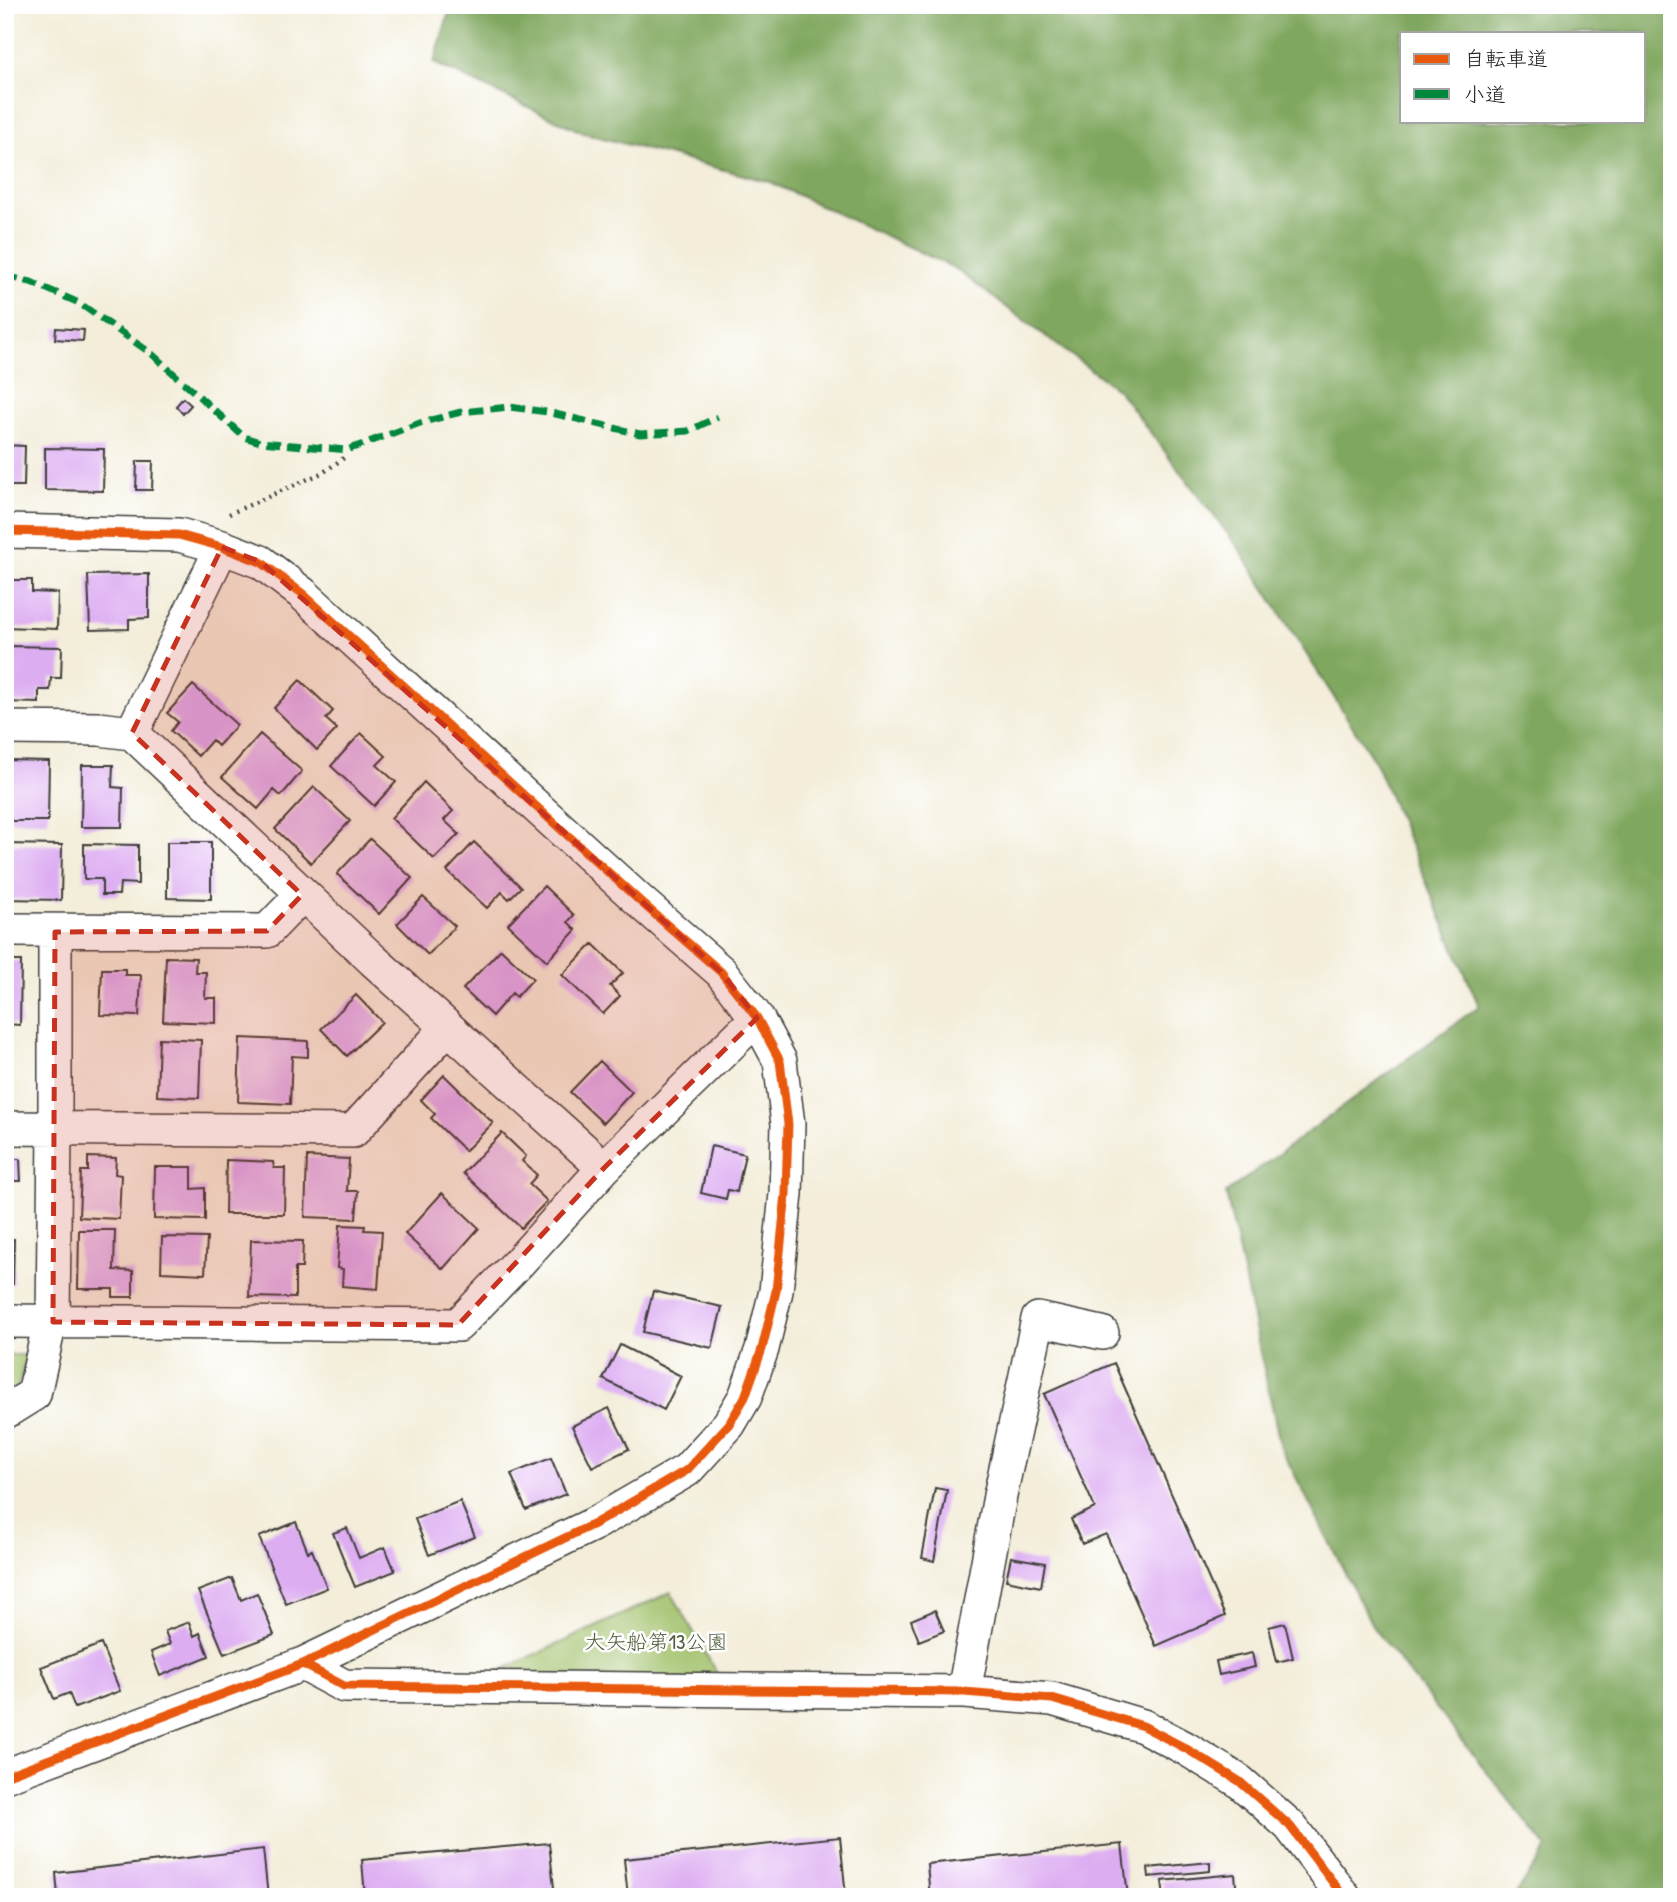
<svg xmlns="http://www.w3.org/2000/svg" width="1677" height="1902" font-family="'Patrick Hand','Klee One',sans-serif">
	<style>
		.green { fill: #a1c16a; stroke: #5e6e43; stroke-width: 2 }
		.forest { fill: #80a75e; stroke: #4e623d; stroke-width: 2; fill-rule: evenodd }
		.building { fill: #ddadf2 }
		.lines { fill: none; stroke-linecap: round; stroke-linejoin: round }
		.minor-casing { stroke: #3c3b38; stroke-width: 36 }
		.path { stroke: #3c3b38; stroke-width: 4.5; stroke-dasharray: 2 5; stroke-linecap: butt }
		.minor { stroke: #fff; stroke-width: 33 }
		.quiet { stroke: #00873e; stroke-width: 7; stroke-dasharray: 14 7; stroke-linecap: butt }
		.cycleway-casing { stroke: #fff; stroke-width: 13 }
		.cycleway { stroke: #e8590c; stroke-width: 9 }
		.marked { fill: #c8321e; fill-opacity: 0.2; stroke: #c8321e; stroke-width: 5; stroke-dasharray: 14 9; stroke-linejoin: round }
		.labels { text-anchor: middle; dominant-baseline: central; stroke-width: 5; stroke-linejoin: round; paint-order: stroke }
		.park-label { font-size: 21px; fill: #515e3b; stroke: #fff }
	</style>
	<rect width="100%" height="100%" fill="#fff"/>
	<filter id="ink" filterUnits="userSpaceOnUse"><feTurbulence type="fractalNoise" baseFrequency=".0143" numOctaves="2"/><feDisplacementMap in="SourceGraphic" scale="14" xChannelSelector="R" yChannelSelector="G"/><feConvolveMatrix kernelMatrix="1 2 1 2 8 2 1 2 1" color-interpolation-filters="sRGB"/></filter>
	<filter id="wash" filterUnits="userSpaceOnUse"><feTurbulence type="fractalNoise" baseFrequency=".00686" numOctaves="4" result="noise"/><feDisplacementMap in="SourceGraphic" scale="28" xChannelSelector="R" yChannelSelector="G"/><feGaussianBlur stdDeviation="1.57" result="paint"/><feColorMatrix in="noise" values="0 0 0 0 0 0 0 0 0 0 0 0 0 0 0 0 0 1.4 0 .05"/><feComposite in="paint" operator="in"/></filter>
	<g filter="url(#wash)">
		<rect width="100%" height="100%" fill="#f3edd9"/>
		<path class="green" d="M 5,1355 L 27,1355 L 16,1392 L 5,1396 Z
			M 671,1592 L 721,1681 L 491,1675 Z"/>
		<path class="forest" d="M 451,5 L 1211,5 L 1213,8 L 1229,5 L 1672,5 L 1672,1897 L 1514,1897 L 1547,1848 L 1374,1629 L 1281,1448 L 1226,1193 L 1479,1006 L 1374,760 L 1240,550 L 1118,390 L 954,268 L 770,182 L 584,133 L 434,63 ZM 1402,33 L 1644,33 L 1644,121 L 1402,121 Z"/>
		<g id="blocks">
			<path class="building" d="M 56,328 L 84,330 L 83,341 L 55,339 Z
				M 183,398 L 191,405 L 183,414 L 176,406 Z
				M 5,445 L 25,446 L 24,486 L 5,486 Z
				M 45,448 L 104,449 L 103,491 L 45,490 Z
				M 137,461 L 153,461 L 152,490 L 136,490 Z
				M 149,574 L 149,618 L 129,619 L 129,629 L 90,630 L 88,575 Z
				M 5,580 L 32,580 L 32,592 L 58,593 L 57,629 L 5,627 Z
				M 8,646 L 62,647 L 61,678 L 51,678 L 50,690 L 39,690 L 39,703 L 6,702 Z
				M 300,680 L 333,711 L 326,719 L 337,729 L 317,750 L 274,708 Z
				M 193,685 L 237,725 L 218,746 L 212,740 L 198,756 L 171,731 L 178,722 L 167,713 Z
				M 361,733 L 386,756 L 377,765 L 396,782 L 374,806 L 331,766 Z
				M 260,734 L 302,771 L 281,796 L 274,790 L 258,809 L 222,777 Z
				M 5,760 L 49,761 L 48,821 L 5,821 Z
				M 82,765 L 113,765 L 112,787 L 123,788 L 122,827 L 81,827 Z
				M 424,782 L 453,811 L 444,820 L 459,834 L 434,859 L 391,818 Z
				M 314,787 L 350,821 L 311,863 L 275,829 Z
				M 370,839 L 412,878 L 379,914 L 337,874 Z
				M 167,842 L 211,842 L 211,899 L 167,898 Z
				M 474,842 L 521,887 L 509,899 L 502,892 L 487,908 L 447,871 Z
				M 5,844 L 62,845 L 61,900 L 5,899 Z
				M 84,844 L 138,845 L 138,884 L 120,883 L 119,895 L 102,895 L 102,879 L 84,879 Z
				M 544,886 L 574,915 L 568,922 L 576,930 L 547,961 L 508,924 Z
				M 423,897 L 455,926 L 428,955 L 397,924 Z
				M 593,944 L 623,973 L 610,986 L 620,996 L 603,1014 L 562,975 Z
				M 501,949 L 533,979 L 516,997 L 512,993 L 492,1016 L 463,989 Z
				M 166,957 L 196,958 L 195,972 L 206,972 L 205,998 L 216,998 L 216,1023 L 163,1021 Z
				M 5,961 L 21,961 L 20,1025 L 5,1024 Z
				M 102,969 L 125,969 L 125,975 L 141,975 L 139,1016 L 100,1015 Z
				M 356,995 L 382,1022 L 347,1056 L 321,1029 Z
				M 159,1038 L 201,1040 L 199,1098 L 157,1096 Z
				M 240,1038 L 308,1041 L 308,1057 L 292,1056 L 290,1104 L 238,1102 Z
				M 600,1061 L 632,1092 L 603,1123 L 570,1092 Z
				M 444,1075 L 493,1123 L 465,1151 L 431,1118 L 435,1114 L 421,1100 Z
				M 502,1133 L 526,1156 L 522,1161 L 537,1175 L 529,1184 L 547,1201 L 521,1228 L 463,1173 Z
				M 711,1146 L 745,1154 L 737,1192 L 728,1190 L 726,1199 L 701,1193 Z
				M 88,1157 L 116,1158 L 115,1174 L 121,1175 L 119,1219 L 79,1217 L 81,1171 L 88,1171 Z
				M 307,1157 L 349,1159 L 347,1191 L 358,1191 L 356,1219 L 305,1217 Z
				M 5,1159 L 20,1159 L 21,1181 L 12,1181 L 12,1209 L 5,1210 Z
				M 226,1160 L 273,1162 L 274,1168 L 285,1168 L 284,1214 L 225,1214 Z
				M 155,1167 L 192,1167 L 192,1189 L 205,1188 L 205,1220 L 154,1219 Z
				M 442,1193 L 479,1228 L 443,1269 L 405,1234 Z
				M 340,1225 L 365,1226 L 364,1230 L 382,1231 L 378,1289 L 342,1286 L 343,1269 L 337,1268 Z
				M 79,1230 L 115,1230 L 114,1270 L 133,1271 L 133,1297 L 113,1297 L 113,1289 L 78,1289 Z
				M 162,1237 L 207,1238 L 205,1274 L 161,1272 Z
				M 5,1239 L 14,1239 L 13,1284 L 5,1283 Z
				M 251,1240 L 303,1241 L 302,1268 L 295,1268 L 295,1298 L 249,1297 Z
				M 653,1291 L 722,1307 L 712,1348 L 643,1332 Z
				M 620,1345 L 681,1376 L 664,1410 L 603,1379 Z
				M 1114,1363 L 1225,1616 L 1156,1646 L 1106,1534 L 1082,1544 L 1071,1519 L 1095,1508 L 1044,1394 Z
				M 609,1408 L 629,1449 L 592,1467 L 572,1426 Z
				M 551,1458 L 566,1494 L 526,1510 L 511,1474 Z
				M 935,1488 L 947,1490 L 934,1561 L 922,1558 Z
				M 460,1501 L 475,1537 L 429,1555 L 415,1519 Z
				M 296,1522 L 308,1552 L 312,1550 L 327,1588 L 286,1604 L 259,1537 Z
				M 347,1528 L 359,1558 L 385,1547 L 395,1571 L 355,1587 L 333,1533 Z
				M 1011,1557 L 1045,1563 L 1041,1587 L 1006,1580 Z
				M 232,1578 L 241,1600 L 257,1593 L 274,1635 L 224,1654 L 198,1591 Z
				M 935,1610 L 944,1631 L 919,1641 L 911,1620 Z
				M 189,1622 L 194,1636 L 200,1633 L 209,1656 L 160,1676 L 151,1652 L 170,1644 L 165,1631 Z
				M 1285,1623 L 1293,1658 L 1277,1662 L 1269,1627 Z
				M 101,1644 L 120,1691 L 75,1708 L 69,1693 L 54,1699 L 41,1667 Z
				M 1252,1653 L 1255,1667 L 1219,1675 L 1216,1661 Z
				M 840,1837 L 846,1897 L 628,1897 L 624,1859 Z
				M 549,1843 L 555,1897 L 365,1897 L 362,1860 Z
				M 1122,1844 L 1128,1897 L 930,1897 L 927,1864 Z
				M 263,1849 L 268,1897 L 58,1897 L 56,1873 Z
				M 1210,1862 L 1210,1871 L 1149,1877 L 1148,1868 Z
				M 1235,1874 L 1237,1897 L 1164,1897 L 1162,1881 Z"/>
		</g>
	</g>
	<g filter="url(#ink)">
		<use href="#blocks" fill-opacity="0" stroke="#3c3b38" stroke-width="2"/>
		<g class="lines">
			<g class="minor-casing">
				<path id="minor" d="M 5,531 L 179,535 L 222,547 L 261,562 L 303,594 L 642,903 L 721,972 L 757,1018 L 780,1061 L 788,1124 L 786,1194 L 776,1291 L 762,1349 L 745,1397 L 729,1424 L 707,1448 L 687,1470 L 596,1523 L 303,1664 L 5,1776
					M 5,728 L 99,729 L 132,733 L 373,960 L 604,1168
					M 132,733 L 222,547
					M 5,930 L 267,931 L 302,895
					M 5,1128 L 353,1131 L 447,1028
					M 5,1321 L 458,1325 L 520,1261 L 604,1168 L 757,1018
					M 53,1322 L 55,1129 L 55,932
					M 5,1412 L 34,1394 L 50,1322
					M 303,1664 L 344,1686 L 964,1692 L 1052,1699 L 1143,1726 L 1185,1748 L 1239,1781 L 1290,1826 L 1344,1897
					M 964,1692 L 1000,1496 L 1038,1319 L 1102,1333"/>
			</g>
			<path class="path" d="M 229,514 L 324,472 L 345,457"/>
			<use href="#minor" class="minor"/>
			<path class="quiet" d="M 5,276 L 31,282 L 79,303 L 152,354 L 244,437 L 260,442 L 347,450 L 420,423 L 461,412 L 510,407 L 547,412 L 640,434 L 688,431 L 718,417"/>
			<g class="cycleway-casing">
				<path id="cycleway" d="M 5,531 L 179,535 L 222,547 L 261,562 L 303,594 L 642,903 L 721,972 L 757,1018 L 780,1061 L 788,1124 L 786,1194 L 776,1291 L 762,1349 L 745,1397 L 729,1424 L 707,1448 L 687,1470 L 596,1523 L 303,1664 L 5,1776
					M 303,1664 L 344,1686 L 964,1692 L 1052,1699 L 1143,1726 L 1185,1748 L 1239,1781 L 1290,1826 L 1344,1897"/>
			</g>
			<use href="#cycleway" class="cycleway"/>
		</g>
	</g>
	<path class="marked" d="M 222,547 L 261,562 L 721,972 L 757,1018 L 604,1168 L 458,1325 L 53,1322 L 55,932 L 267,931 L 302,895 L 132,733 Z"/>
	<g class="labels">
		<g class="park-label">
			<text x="656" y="1641">大矢船第13公園</text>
		</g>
	</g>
	<rect width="1677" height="1902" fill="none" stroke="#fff" stroke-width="28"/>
	<rect x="1400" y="32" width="245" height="91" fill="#ffffff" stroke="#a4a4a4" stroke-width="2"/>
	<rect x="1414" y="54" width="35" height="10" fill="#e8590c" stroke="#a4a4a4" stroke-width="2"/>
	<text x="1464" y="66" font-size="21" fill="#1c1c1c">自転車道</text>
	<rect x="1414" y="89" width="35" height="10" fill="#00873e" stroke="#a4a4a4" stroke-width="2"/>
	<text x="1464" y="102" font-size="21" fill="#1c1c1c">小道</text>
</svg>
